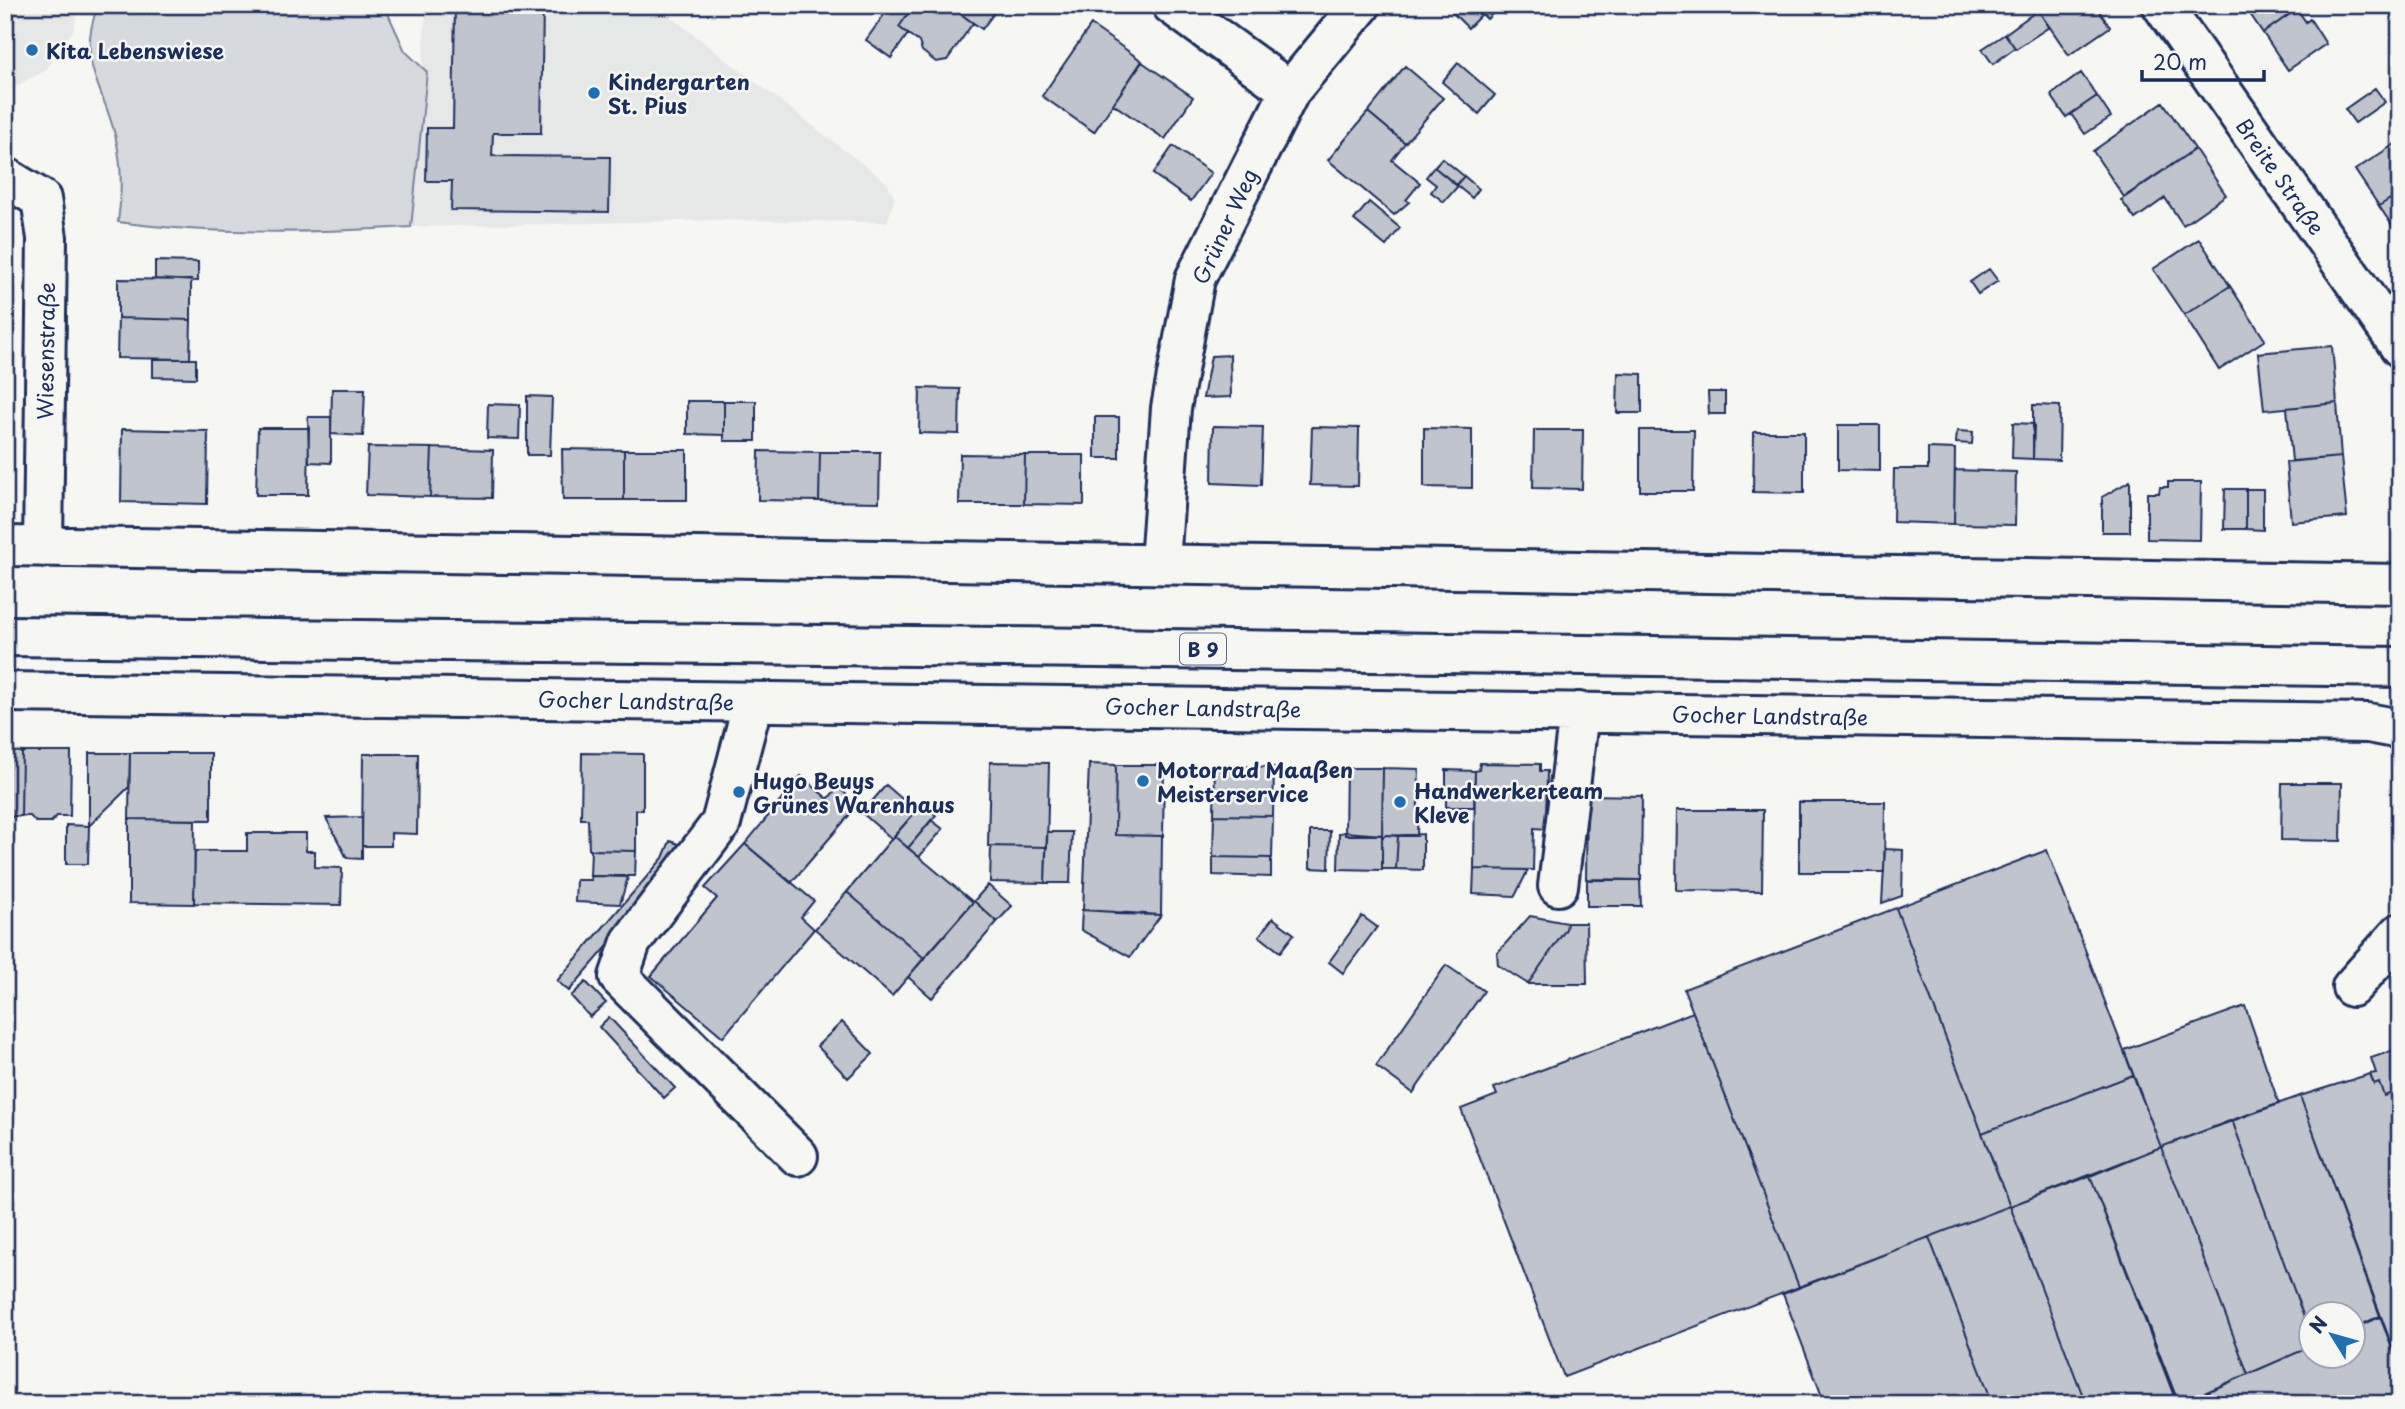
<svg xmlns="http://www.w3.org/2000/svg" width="2405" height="1409" font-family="'Playpen Sans',sans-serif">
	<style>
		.built { fill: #e6e7e7 }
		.green { fill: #d6d9dd; stroke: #78849e; stroke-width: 2 }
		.building { fill: #c0c4cd; stroke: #1b2f5e; stroke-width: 2 }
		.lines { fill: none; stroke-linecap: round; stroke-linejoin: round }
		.minor-casing { stroke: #1b2f5e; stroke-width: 44 }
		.major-casing { stroke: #1b2f5e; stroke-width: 44 }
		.minor { stroke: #f6f6f2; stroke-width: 38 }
		.major { stroke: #f6f6f2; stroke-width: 38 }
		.poi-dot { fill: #1f6fb2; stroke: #f6f6f2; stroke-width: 2.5 }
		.labels { text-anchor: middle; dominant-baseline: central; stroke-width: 5; stroke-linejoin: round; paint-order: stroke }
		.shield { fill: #f6f6f2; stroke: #5d6b8a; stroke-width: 2 }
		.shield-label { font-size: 19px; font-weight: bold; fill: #1b2f5e }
		.poi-label { font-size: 21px; font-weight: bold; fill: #1b2f5e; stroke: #f6f6f2; text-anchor: start }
		.street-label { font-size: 21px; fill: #1b2f5e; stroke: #f6f6f2 }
	</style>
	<rect width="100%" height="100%" fill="#f6f6f2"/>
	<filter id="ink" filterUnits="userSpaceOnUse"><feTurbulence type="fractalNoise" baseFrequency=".0143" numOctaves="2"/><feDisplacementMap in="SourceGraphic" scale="14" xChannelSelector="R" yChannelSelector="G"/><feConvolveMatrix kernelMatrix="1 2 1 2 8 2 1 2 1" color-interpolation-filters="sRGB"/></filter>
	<g filter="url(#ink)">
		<path class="built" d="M 5,5 L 79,5 L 73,30 L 46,70 L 16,86 L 5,85 Z
			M 426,5 L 655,5 L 886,182 L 895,198 L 887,222 L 715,220 L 411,227 L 417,180 Z"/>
		<path class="green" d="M 98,5 L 384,5 L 405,51 L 427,72 L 411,227 C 314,233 214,235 118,222 C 122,194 122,163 115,135 C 102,82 76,64 98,5 Z"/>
		<path class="building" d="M 455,5 L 543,5 L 541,133 L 493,133 L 492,156 L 610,157 L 609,212 L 451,210 L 452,181 L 426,181 L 427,128 L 453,128 Z
			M 891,5 L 912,8 L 899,27 L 908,34 L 891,58 L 866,40 Z
			M 914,5 L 948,5 L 973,23 L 947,60 L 936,62 L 922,51 L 919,42 L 899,27 Z
			M 948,5 L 1000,5 L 982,29 Z
			M 1241,5 L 1259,5 L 1252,14 Z
			M 1445,5 L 1513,5 L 1505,14 L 1499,7 L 1487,19 L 1482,14 L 1468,28 Z
			M 2045,5 L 2095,5 L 2110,27 L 2069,55 L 2038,10 Z
			M 2244,5 L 2294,5 L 2297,9 L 2263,33 Z
			M 2297,9 L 2306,22 L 2310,19 L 2326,44 L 2288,70 L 2263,33 Z
			M 2038,10 L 2049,27 L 2016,49 L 2005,34 Z
			M 1091,25 L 1142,61 L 1094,132 L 1042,96 Z
			M 2005,34 L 2015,48 L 1993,64 L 1982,49 Z
			M 1142,62 L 1193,97 L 1165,139 L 1113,104 Z
			M 1458,63 L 1495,95 L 1479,114 L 1442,82 Z
			M 1405,66 L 1443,98 L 1405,143 L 1368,112 Z
			M 2081,73 L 2097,96 L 2066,117 L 2051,95 Z
			M 2375,88 L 2385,102 L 2355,123 L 2345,109 Z
			M 2097,96 L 2111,117 L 2085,134 L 2071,114 Z
			M 2163,102 L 2195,149 L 2124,197 L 2093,151 Z
			M 1368,112 L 1405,143 L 1392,160 L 1420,183 L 1406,200 L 1409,202 L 1394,215 L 1328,160 Z
			M 2398,142 L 2400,193 L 2379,206 L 2355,170 Z
			M 1173,146 L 1211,173 L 1191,201 L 1153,174 Z
			M 2195,149 L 2226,195 L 2183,225 L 2165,198 L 2135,219 L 2121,200 Z
			M 1442,158 L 1464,176 L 1456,185 L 1434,167 Z
			M 1434,167 L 1458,186 L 1444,202 L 1431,192 L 1436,185 L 1426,177 Z
			M 1464,176 L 1479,189 L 1472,198 L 1456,185 Z
			M 2400,193 L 2400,237 L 2379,206 Z
			M 1369,202 L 1400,228 L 1386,246 L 1354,220 Z
			M 2199,239 L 2230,286 L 2184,315 L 2153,269 Z
			M 155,261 L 198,262 L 198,281 L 155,279 Z
			M 1989,269 L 1998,281 L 1978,294 L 1970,282 Z
			M 118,279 L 191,280 L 191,320 L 118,318 Z
			M 2230,286 L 2265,340 L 2219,370 L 2184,315 Z
			M 5,287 L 8,287 L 8,343 L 5,343 Z
			M 118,318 L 191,320 L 190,359 L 117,358 Z
			M 2332,346 L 2337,403 L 2264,410 L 2258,353 Z
			M 1230,355 L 1231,397 L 1203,398 L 1211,356 Z
			M 153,359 L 196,359 L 196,378 L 153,377 Z
			M 1618,373 L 1642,374 L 1642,413 L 1617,413 Z
			M 920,388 L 960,389 L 959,434 L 919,433 Z
			M 332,389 L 365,389 L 363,436 L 331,434 Z
			M 1708,392 L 1725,392 L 1725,414 L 1709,414 Z
			M 527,396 L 552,397 L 550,455 L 527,455 Z
			M 687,401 L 724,401 L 724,435 L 687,434 Z
			M 724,401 L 756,401 L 756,441 L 724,441 Z
			M 2337,403 L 2341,457 L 2292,461 L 2287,408 Z
			M 488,404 L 520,405 L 519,439 L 487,438 Z
			M 2033,405 L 2060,406 L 2059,460 L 2033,459 Z
			M 308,417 L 331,417 L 331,463 L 309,462 Z
			M 1095,417 L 1119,417 L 1119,458 L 1095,458 Z
			M 2013,423 L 2034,424 L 2033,459 L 2012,458 Z
			M 1838,425 L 1880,425 L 1880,471 L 1838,470 Z
			M 1213,426 L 1263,427 L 1261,485 L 1212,483 Z
			M 1312,427 L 1359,428 L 1358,486 L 1310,485 Z
			M 258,428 L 309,428 L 308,495 L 256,495 Z
			M 1424,428 L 1472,429 L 1472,488 L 1424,487 Z
			M 122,429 L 208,431 L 207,504 L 121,502 Z
			M 1534,430 L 1583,430 L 1582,489 L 1533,488 Z
			M 1640,430 L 1694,430 L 1693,491 L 1640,491 Z
			M 1957,431 L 1973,432 L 1972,444 L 1956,443 Z
			M 1754,432 L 1804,432 L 1804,493 L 1753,492 Z
			M 368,447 L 432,448 L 430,497 L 366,495 Z
			M 432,448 L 493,450 L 492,498 L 430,497 Z
			M 1928,448 L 1955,449 L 1954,524 L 1893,522 L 1894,469 L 1928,469 Z
			M 562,449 L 624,450 L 624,500 L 563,500 Z
			M 624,450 L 687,450 L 687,500 L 624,500 Z
			M 759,451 L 820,452 L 819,501 L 758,500 Z
			M 820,452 L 880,452 L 879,502 L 819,501 Z
			M 960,454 L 1025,455 L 1024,504 L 959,504 Z
			M 1025,455 L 1084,455 L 1084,505 L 1024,504 Z
			M 2341,457 L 2347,517 L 2291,522 L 2286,462 Z
			M 1955,470 L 2016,472 L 2015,525 L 1954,524 Z
			M 2130,481 L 2130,532 L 2102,532 L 2102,497 Z
			M 2168,482 L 2201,482 L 2200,540 L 2147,539 L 2147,493 L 2159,493 L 2160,487 L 2168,487 Z
			M 2225,489 L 2246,489 L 2246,529 L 2224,529 Z
			M 2246,489 L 2263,489 L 2263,530 L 2246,529 Z
			M 5,751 L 22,752 L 21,816 L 13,816 L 7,822 Z
			M 22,752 L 71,752 L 70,816 L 57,816 L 51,822 L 36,822 L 30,816 L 21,816 Z
			M 89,753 L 130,753 L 129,787 L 89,826 Z
			M 130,753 L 211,753 L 211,820 L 129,819 Z
			M 582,753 L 643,754 L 643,810 L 636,810 L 636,851 L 589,850 L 588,819 L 581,819 Z
			M 363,754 L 418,754 L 417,834 L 391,833 L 391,846 L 362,846 Z
			M 990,762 L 1049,763 L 1047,847 L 988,846 Z
			M 1480,763 L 1540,764 L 1540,771 L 1547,771 L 1546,829 L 1534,828 L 1533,870 L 1474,869 L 1475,771 L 1479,770 Z
			M 1089,764 L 1116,765 L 1115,835 L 1162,836 L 1161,915 L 1083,910 Z
			M 1116,765 L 1164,765 L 1163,836 L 1115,835 Z
			M 1215,766 L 1274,767 L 1273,816 L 1214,815 Z
			M 1346,768 L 1383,768 L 1382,835 L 1345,835 Z
			M 1383,768 L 1419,769 L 1417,836 L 1385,835 L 1382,838 Z
			M 1446,770 L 1475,771 L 1474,807 L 1446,807 Z
			M 801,776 L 828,799 L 838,787 L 858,805 L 791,883 L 745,844 Z
			M 2282,783 L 2342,783 L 2341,841 L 2281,840 Z
			M 886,785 L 916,811 L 892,839 L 862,813 Z
			M 1587,795 L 1642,796 L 1641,880 L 1586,879 Z
			M 1799,802 L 1885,802 L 1884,872 L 1799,872 Z
			M 923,803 L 936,815 L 908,848 L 894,836 Z
			M 1677,810 L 1763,810 L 1762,891 L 1676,890 Z
			M 1214,815 L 1273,816 L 1272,858 L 1213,857 Z
			M 362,817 L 362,859 L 347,858 L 326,818 Z
			M 129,819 L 195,820 L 194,904 L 129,903 Z
			M 931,820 L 943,829 L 919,857 L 908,848 Z
			M 66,825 L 89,826 L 88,864 L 66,864 Z
			M 1310,831 L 1330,831 L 1329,869 L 1310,868 Z
			M 1047,832 L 1072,832 L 1070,883 L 1045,883 Z
			M 1345,832 L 1382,835 L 1382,870 L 1338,869 L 1339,833 Z
			M 247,833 L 306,833 L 306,851 L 315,851 L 315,867 L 342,868 L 341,905 L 194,903 L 195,851 L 247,851 Z
			M 1423,834 L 1423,870 L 1396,869 L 1398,836 Z
			M 1385,835 L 1398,836 L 1396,869 L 1382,869 L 1382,838 Z
			M 894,836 L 973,902 L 924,958 L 847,892 Z
			M 670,841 L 684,846 L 675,868 L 569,991 L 557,981 L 663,858 Z
			M 745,844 L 814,901 L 801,917 L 814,929 L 723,1037 L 651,976 L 717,898 L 705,888 Z
			M 991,846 L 1046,847 L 1045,883 L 990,882 Z
			M 1885,849 L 1903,850 L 1902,896 L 1882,903 Z
			M 591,850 L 636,851 L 635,876 L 590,876 Z
			M 2047,850 L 2133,1075 L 1982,1133 L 1896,908 Z
			M 1213,857 L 1271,858 L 1271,877 L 1213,875 Z
			M 1474,869 L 1528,870 L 1515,896 L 1473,894 Z
			M 590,876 L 628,877 L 620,904 L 575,902 L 576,880 L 591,880 Z
			M 1587,880 L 1640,880 L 1641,906 L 1587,906 Z
			M 988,885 L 1012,906 L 997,922 L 974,901 Z
			M 847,892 L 924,958 L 892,996 L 815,929 Z
			M 974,901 L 997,922 L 932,998 L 908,977 Z
			M 1896,908 L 2010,1206 L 1799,1287 L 1684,989 Z
			M 1082,910 L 1115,912 L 1115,914 L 1161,915 L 1130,957 L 1081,930 Z
			M 1362,916 L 1377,927 L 1343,973 L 1329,962 Z
			M 1530,916 L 1567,923 L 1566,929 L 1528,984 L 1498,965 L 1497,953 Z
			M 1273,918 L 1294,934 L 1280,952 L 1259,936 Z
			M 1567,923 L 1586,923 L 1587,984 L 1528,984 L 1566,929 Z
			M 1446,965 L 1484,991 L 1413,1093 L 1376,1066 Z
			M 586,982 L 606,1003 L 590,1017 L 571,996 Z
			M 2245,1006 L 2279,1104 L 2161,1147 L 2124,1050 Z
			M 1693,1012 L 1799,1287 L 1564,1377 L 1461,1109 L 1497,1095 L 1494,1088 Z
			M 609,1017 L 675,1088 L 664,1098 L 599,1027 Z
			M 842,1022 L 873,1054 L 848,1078 L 817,1046 Z
			M 2400,1048 L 2400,1090 L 2384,1096 L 2379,1082 L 2374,1084 L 2370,1074 L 2376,1073 L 2371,1058 Z
			M 2370,1074 L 2374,1084 L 2379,1082 L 2384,1096 L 2400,1090 L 2400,1368 L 2300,1096 Z
			M 2133,1075 L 2161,1147 L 2010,1206 L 1982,1133 Z
			M 2300,1096 L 2380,1316 L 2352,1329 L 2352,1314 L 2310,1314 L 2310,1334 L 2232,1120 Z
			M 2232,1120 L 2310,1334 L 2310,1347 L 2248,1374 L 2161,1147 Z
			M 2161,1147 L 2248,1374 L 2179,1404 L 2090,1176 Z
			M 2090,1176 L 2177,1404 L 2086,1404 L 2010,1206 Z
			M 2010,1206 L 2086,1404 L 1993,1404 L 1929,1237 Z
			M 1929,1237 L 1993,1404 L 1825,1404 L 1783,1294 Z
			M 2380,1317 L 2400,1368 L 2400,1404 L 2180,1404 L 2310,1347 L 2310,1356 L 2352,1356 L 2352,1329 Z"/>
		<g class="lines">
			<g class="minor-casing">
				<path id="minor" d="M 1172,5 L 1290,91
					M 2162,5 L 2400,347
					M 5,177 L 41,199 L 47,238 L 43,547
					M 5,546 L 2400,584
					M 1160,563 L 1171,408 L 1195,279 L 1290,91 L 1361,5
					M 5,692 L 2368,723 L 2400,729
					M 753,702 L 721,823 L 631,942 L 619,977 L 798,1156
					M 1558,886 L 1579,712
					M 2352,987 L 2400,933"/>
			</g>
			<g class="major-casing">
				<path id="major" d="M 5,636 L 1099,648 L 2400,667"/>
			</g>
			<use href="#minor" class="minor"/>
			<use href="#major" class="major"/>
		</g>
	</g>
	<g class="poi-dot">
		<circle cx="32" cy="50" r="7"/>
		<circle cx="594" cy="93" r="7"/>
		<circle cx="1143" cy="781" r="7"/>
		<circle cx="739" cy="792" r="7"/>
		<circle cx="1400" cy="802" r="7"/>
	</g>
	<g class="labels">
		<rect class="shield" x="1180" y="633.5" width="46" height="31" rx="5"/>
		<g class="shield-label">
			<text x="1203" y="649">B 9</text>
		</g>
		<g class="poi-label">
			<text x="46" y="50">Kita Lebenswiese</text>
			<text x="608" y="81">Kindergarten<tspan x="608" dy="24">St. Pius</tspan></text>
			<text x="1157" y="769">Motorrad Maaßen<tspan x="1157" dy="24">Meisterservice</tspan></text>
			<text x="753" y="780">Hugo Beuys<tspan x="753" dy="24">Grünes Warenhaus</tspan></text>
			<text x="1414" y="790">Handwerkerteam<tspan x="1414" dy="24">Kleve</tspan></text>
		</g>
		<g class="street-label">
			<text transform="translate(2281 176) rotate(55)">Breite Straße</text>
			<text transform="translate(1224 226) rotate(-65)">Grüner Weg</text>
			<text transform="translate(45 351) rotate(-89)">Wiesenstraße</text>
			<text transform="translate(636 700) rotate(1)">Gocher Landstraße</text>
			<text transform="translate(1203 707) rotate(1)">Gocher Landstraße</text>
			<text transform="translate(1770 715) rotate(1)">Gocher Landstraße</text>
		</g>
	</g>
	<rect width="2405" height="1409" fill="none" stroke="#f6f6f2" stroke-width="28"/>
	<rect x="14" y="14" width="2377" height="1381" fill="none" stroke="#1b2f5e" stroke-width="2.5" filter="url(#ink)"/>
	<g transform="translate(2332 1335) rotate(307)"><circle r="33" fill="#f6f6f2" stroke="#9ea6b7" stroke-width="2"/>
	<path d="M0-5L12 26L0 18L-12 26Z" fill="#1f6fb2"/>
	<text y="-10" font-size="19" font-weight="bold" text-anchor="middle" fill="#1b2f5e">N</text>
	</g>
	<path d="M2142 70v10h122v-10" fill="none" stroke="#1b2f5e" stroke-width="3.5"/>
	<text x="2153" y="70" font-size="21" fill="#1b2f5e" stroke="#f6f6f2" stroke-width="5" paint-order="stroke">20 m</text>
</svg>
